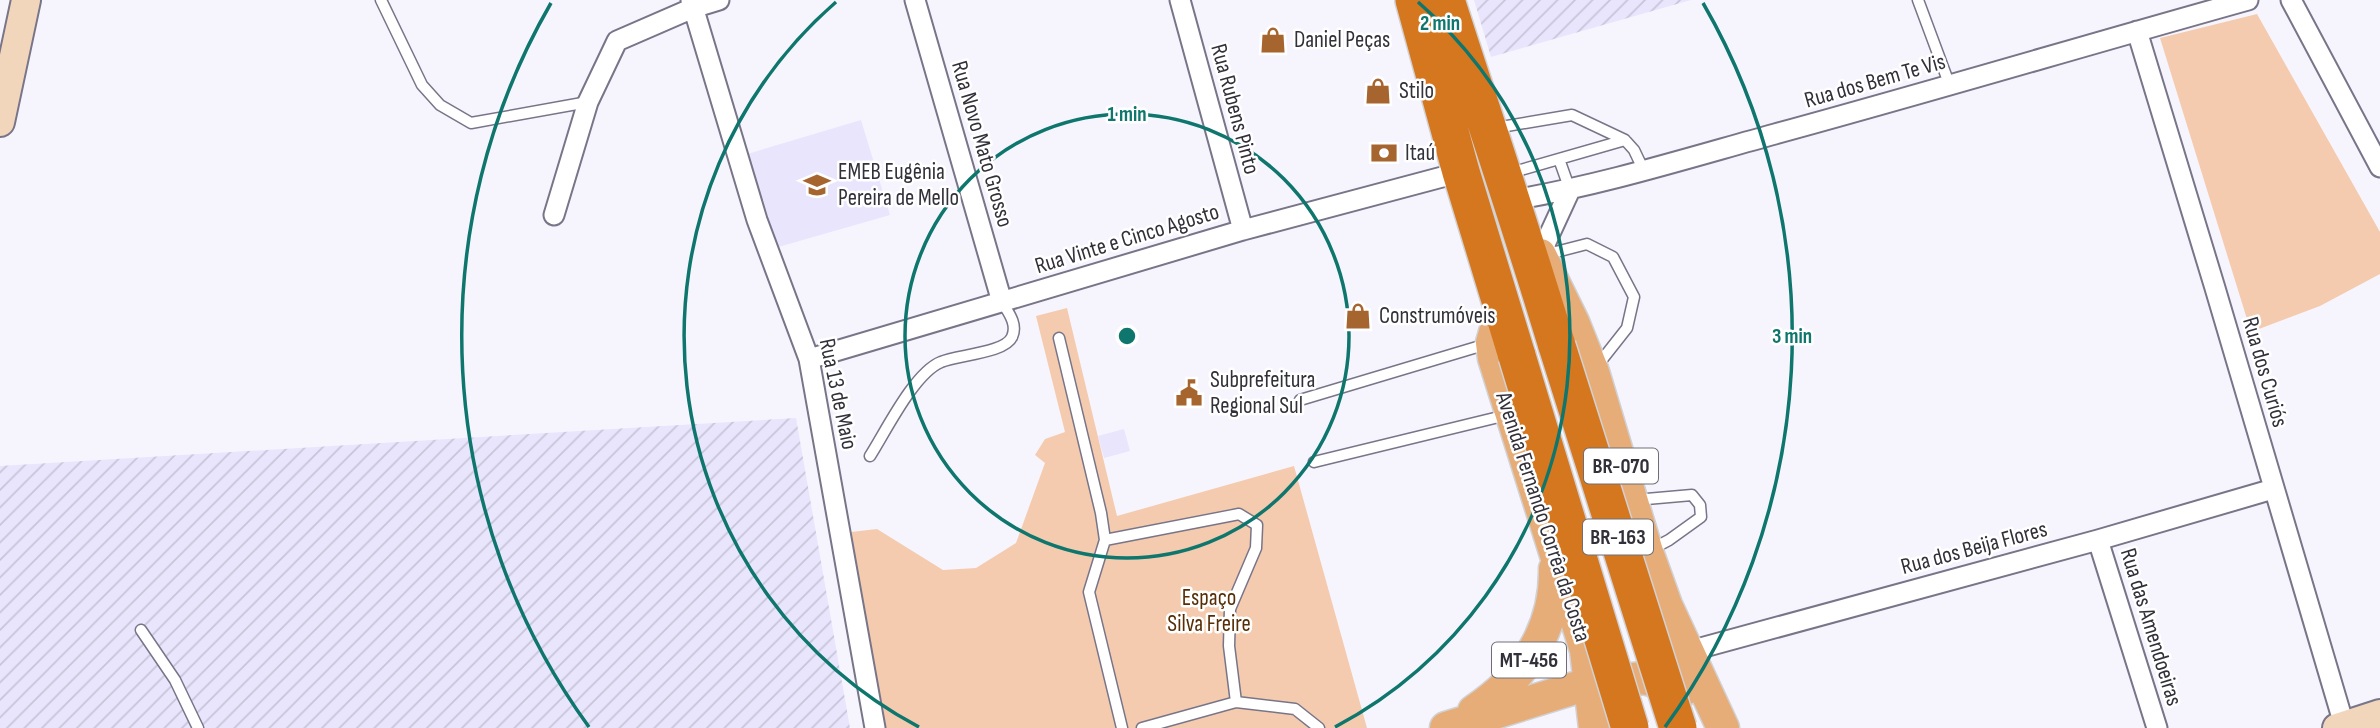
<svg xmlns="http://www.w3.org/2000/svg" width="2380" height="728" font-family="'Sofia Sans Condensed',sans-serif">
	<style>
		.built { fill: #e9e5fd }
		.industrial { fill: url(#industrial-furrows) }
		.green { fill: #f4cbae }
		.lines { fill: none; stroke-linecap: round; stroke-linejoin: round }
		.lane-casing { stroke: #787588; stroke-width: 13 }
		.street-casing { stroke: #787588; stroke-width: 23 }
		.secondary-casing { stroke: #787588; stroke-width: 32 }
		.primary-casing { stroke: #d2d1d3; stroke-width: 35 }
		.highway-casing { stroke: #d2d1d3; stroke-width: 40 }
		.lane { stroke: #fff; stroke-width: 10 }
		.street { stroke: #fff; stroke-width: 19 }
		.secondary { stroke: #f2d6bc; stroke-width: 28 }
		.primary { stroke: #e6ad78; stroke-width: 32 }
		.highway { stroke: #d5771e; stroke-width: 37 }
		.highway-bridge-casing { stroke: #d2d1d3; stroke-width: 40; stroke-linecap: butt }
		.highway-bridge { stroke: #d5771e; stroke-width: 37 }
		.ring { fill: none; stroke: #0f766e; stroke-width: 3.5 }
		.labels { text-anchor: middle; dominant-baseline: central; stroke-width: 5; stroke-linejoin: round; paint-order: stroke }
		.shield { fill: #fff; stroke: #706e74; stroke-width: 2 }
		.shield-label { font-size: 21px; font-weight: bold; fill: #323039 }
		.poi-label { font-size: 23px; fill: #323039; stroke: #fff; text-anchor: start }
		.street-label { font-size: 23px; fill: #323039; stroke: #fff }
		.park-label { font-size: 23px; fill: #562d05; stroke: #fff }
		.centre { fill: #0f766e; stroke: #fff; stroke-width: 3.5 }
		.ring-label { font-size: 21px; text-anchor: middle; font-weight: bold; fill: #0f766e; stroke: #fff; stroke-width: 5; stroke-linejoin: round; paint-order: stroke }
	</style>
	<defs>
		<pattern id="industrial-furrows" width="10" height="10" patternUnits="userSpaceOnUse" patternTransform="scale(1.75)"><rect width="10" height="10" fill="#e9e5fd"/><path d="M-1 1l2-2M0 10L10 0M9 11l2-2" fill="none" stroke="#c8c5da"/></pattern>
	</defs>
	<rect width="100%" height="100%" fill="#f6f5fe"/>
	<path class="built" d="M 861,120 L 890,215 L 775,248 L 744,155 Z
		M 1124,429 L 1130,451 L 1104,458 L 1098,436 Z"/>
	<path class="industrial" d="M 1474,0 L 1691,0 L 1491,57 Z
		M 796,418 L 850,728 L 0,728 L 0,466 Z"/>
	<path class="green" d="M 2257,14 L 2380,232 L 2380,274 L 2320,306 L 2251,332 L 2160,38 Z
		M 1067,308 L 1117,516 L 1294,466 L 1367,728 L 885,728 L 851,532 L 877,529 L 943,570 L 976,568 L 1016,543 L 1045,463 L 1035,455 L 1045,439 L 1065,432 L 1036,316 Z"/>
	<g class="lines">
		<g class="lane-casing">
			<path id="lane" d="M 381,0 L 422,85 L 440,105 L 471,123 L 588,102
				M 1918,0 L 1950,86
				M 1495,128 L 1572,115 L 1625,140 L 1634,150 L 1644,171
				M 1559,159 L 1570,190
				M 1510,173 L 1625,140
				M 1544,255 L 1587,244 L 1613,257 L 1634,297 L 1627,328 L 1597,366
				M 1059,338 L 1101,513 L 1105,540 L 1089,592 L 1122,728
				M 1300,400 L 1487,344
				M 870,456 C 886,431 914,373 941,362 C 957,355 1005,353 1012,337 C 1018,324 1008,312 1002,302
				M 1314,462 L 1507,415
				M 1635,500 L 1692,495 L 1700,505 L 1701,517 L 1669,540 L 1650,550
				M 1105,540 L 1239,514 L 1257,525 L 1256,548 L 1230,609 L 1229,646 L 1236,702
				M 141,630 L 175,680 L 198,728
				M 1142,728 L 1236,702 L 1295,709 L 1319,728"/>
		</g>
		<g class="street-casing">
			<path id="street" d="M 691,0 L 757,220 L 809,359 L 875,728
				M 915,0 L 1002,302
				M 1180,0 L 1243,230
				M 2291,0 L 2380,167
				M 2137,31 L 2215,288 L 2345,728
				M 1513,200 C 1602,185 1688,158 1775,134 C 1933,91 2090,44 2248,0
				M 554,215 L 588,102 L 617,41 L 693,8 L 719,0
				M 1540,255 L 1570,190
				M 809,359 L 1243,230 L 1461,172
				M 2098,540 L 2157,728
				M 1686,652 L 2098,540 L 2273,489"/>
		</g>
		<g class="secondary-casing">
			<path id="secondary" d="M 0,122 L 26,0
				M 2337,728 L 2380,714"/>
		</g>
		<g class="primary-casing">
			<path id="primary" d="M 1540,255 L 1573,322 L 1593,372 L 1647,552 L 1666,605 L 1723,728
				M 1502,308 L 1492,343 L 1494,358 L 1586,650 L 1595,728
				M 1474,711 C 1524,678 1556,630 1555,569
				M 1446,728 L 1591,683 L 1644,678 L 1685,689"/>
		</g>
		<g class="highway-casing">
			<path id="highway" d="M 1414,0 L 1461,172 L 1517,356
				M 1446,0 C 1483,115 1522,230 1557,346"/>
		</g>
		<use href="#lane" class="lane"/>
		<use href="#street" class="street"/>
		<use href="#secondary" class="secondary"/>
		<use href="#primary" class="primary"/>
		<use href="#highway" class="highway"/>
		<g class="highway-bridge-casing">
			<path id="highway-bridge" d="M 1557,346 L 1678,728
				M 1517,356 L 1630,728"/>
		</g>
		<use href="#highway-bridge" class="highway-bridge"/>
	</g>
	<g class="ring">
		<circle cx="1127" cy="336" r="222"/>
		<path d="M919 727A443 443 0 0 1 836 2M1418 2A443 443 0 0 1 1335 727"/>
		<path d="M589 727A665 665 0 0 1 551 3M1703 3A665 665 0 0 1 1665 727"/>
	</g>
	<defs>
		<g id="shop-bare" transform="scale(2.1)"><path d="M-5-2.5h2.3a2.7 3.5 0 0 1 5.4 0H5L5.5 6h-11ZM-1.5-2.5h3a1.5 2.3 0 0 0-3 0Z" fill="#a6652f" stroke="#fff" stroke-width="2.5" paint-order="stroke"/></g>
		<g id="bank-bare" transform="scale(2.1)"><path d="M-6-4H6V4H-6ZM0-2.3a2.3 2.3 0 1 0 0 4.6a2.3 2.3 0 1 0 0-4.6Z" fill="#a6652f" stroke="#fff" stroke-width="2.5" paint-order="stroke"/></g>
		<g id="school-bare" transform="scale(2.1)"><path d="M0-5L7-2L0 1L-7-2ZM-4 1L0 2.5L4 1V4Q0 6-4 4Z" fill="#a6652f" stroke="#fff" stroke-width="2.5" paint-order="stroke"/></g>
		<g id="civic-bare" transform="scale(2.1)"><path d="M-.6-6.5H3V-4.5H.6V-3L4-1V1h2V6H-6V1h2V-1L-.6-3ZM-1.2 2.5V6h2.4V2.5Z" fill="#a6652f" stroke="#fff" stroke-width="2.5" paint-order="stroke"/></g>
	</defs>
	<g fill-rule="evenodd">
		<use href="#shop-bare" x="1273" y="40"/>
		<use href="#shop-bare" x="1378" y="91"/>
		<use href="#bank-bare" x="1384" y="153"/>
		<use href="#school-bare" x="817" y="185"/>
		<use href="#shop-bare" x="1358" y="316"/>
		<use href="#civic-bare" x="1189" y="393"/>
	</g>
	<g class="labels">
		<g class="shield">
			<rect x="1584" y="448.5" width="74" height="35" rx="5"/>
			<rect x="1583" y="519.5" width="70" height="35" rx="5"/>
			<rect x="1492" y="642.5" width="74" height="35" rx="5"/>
		</g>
		<g class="shield-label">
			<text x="1621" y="466">BR-070</text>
			<text x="1618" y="537">BR-163</text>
			<text x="1529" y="660">MT-456</text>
		</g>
		<g class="poi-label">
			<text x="1294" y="40">Daniel Peças</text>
			<text x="1399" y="91">Stilo</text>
			<text x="1405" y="153">Itaú</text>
			<text x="838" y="172">EMEB Eugênia<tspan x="838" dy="26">Pereira de Mello</tspan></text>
			<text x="1379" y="316">Construmóveis</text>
			<text x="1210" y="380">Subprefeitura<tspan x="1210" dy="26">Regional Sul</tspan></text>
		</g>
		<g class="street-label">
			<text transform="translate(1875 81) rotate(-16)">Rua dos Bem Te Vis</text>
			<text transform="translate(1235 109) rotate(75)">Rua Rubens Pinto</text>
			<text transform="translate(982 144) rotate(74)">Rua Novo Mato Grosso</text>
			<text transform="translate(1127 239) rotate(-17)">Rua Vinte e Cinco Agosto</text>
			<text transform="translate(2265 372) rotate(74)">Rua dos Curiós</text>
			<text transform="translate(838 394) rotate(78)">Rua 13 de Maio</text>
			<text transform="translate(1543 517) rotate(72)">Avenida Fernando Corrêa da Costa</text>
			<text transform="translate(1974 548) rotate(-15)">Rua dos Beija Flores</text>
			<text transform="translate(2151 627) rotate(73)">Rua das Amendoeiras</text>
		</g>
		<g class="park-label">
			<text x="1209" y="598">Espaço<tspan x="1209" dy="26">Silva Freire</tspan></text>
		</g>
	</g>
	<circle cx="1127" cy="336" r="10" class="centre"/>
	<g class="ring-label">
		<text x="1440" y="30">2 min</text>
		<text x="1127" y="121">1 min</text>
		<text x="1792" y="343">3 min</text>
	</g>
</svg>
